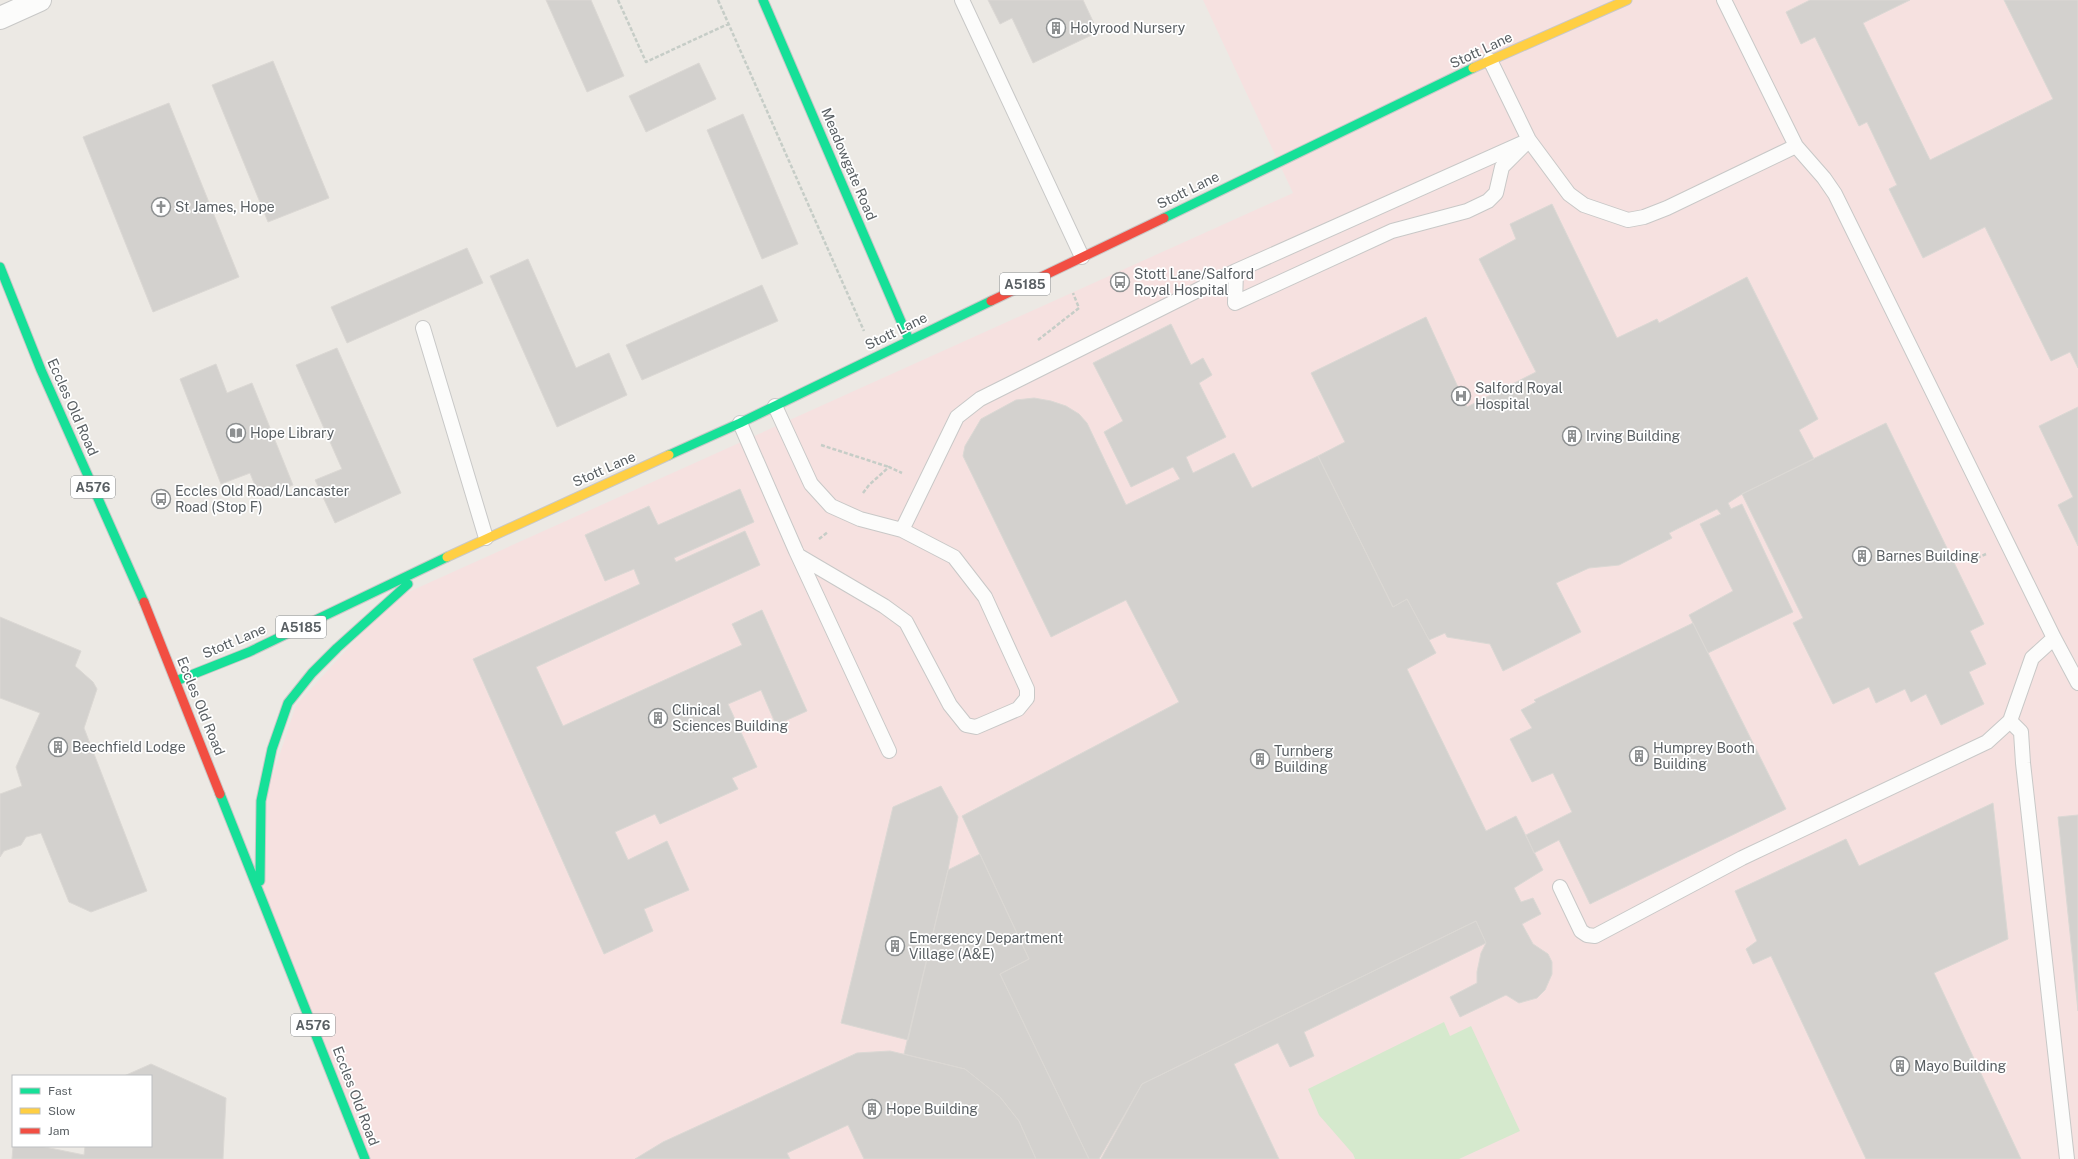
<svg xmlns="http://www.w3.org/2000/svg" width="2078" height="1159" font-family="'Public Sans',sans-serif">
	<style>
		.medical { fill: #f6e1e0 }
		.green { fill: #d5e9cd }
		.building { fill: #d3d1ce; stroke: #dbd8d4 }
		.lines { fill: none; stroke-linecap: round; stroke-linejoin: round }
		.lane-casing { stroke: #c8c8c7; stroke-width: 16 }
		.street-casing { stroke: #c8c8c7; stroke-width: 24 }
		.fast-casing { stroke: #c8c8c7; stroke-width: 11 }
		.slow-casing { stroke: #c8c8c7; stroke-width: 11 }
		.jam-casing { stroke: #c8c8c7; stroke-width: 11 }
		.path { stroke: #c6cdc7; stroke-width: 2.5; stroke-dasharray: 4 2; stroke-linecap: butt }
		.lane { stroke: #fcfcfb; stroke-width: 14 }
		.street { stroke: #fcfcfb; stroke-width: 22 }
		.fast { stroke: #16e098; stroke-width: 9 }
		.slow { stroke: #ffcf43; stroke-width: 9 }
		.jam { stroke: #f24e42; stroke-width: 9 }
		.labels { text-anchor: middle; dominant-baseline: central; stroke-width: 3.5; stroke-linejoin: round; paint-order: stroke }
		.shield { fill: #fff; stroke: #8c9092; stroke-width: 1 }
		.shield-label { font-size: 13px; font-weight: bold; fill: #5a6064 }
		.poi-label { font-size: 14px; fill: #5a6064; stroke: #fff; text-anchor: start }
		.street-label { font-size: 14px; fill: #5a6064; stroke: #fff }
	</style>
	<rect width="100%" height="100%" fill="#ece9e4"/>
	<path class="medical" d="M 1203,0 L 2078,0 L 2078,1159 L 368,1159 L 262,891 L 264,802 L 296,705 L 393,599 L 1293,193 Z"/>
	<path class="green" d="M 1444,1022 L 1450,1036 L 1471,1026 L 1520,1131 L 1459,1159 L 1355,1159 L 1353,1154 L 1319,1115 L 1308,1089 Z"/>
	<path class="building" d="M 546,0 L 591,0 L 624,76 L 587,92 Z
		M 988,0 L 1083,0 L 1098,32 L 1033,63 L 1012,18 L 1000,24 Z
		M 1810,0 L 1910,0 L 1863,23 L 1930,160 L 2053,99 L 2004,0 L 2078,0 L 2078,368 L 2070,352 L 2051,361 L 1985,227 L 1923,258 L 1889,189 L 1897,185 L 1867,122 L 1859,126 L 1815,37 L 1801,44 L 1786,12 Z
		M 273,61 L 329,198 L 268,222 L 212,85 Z
		M 699,63 L 716,99 L 646,132 L 629,96 Z
		M 169,103 L 239,277 L 153,312 L 83,137 Z
		M 743,114 L 798,244 L 762,259 L 707,130 Z
		M 1552,204 L 1617,338 L 1657,319 L 1659,323 L 1747,277 L 1818,419 L 1799,430 L 1814,459 L 1742,494 L 1728,503 L 1731,509 L 1742,504 L 1793,612 L 1708,653 L 1689,615 L 1733,591 L 1700,524 L 1721,514 L 1717,509 L 1669,533 L 1672,538 L 1619,565 L 1589,568 L 1556,583 L 1581,632 L 1503,671 L 1490,644 L 1447,637 L 1445,633 L 1429,640 L 1407,599 L 1393,607 L 1318,456 L 1345,442 L 1311,373 L 1426,317 L 1467,407 L 1536,372 L 1479,259 L 1516,239 L 1510,224 Z
		M 467,248 L 483,283 L 347,343 L 331,307 Z
		M 528,259 L 576,368 L 609,353 L 627,395 L 557,427 L 490,276 Z
		M 762,285 L 778,321 L 642,380 L 626,345 Z
		M 1171,324 L 1191,365 L 1203,358 L 1212,375 L 1199,383 L 1226,437 L 1186,457 L 1193,473 L 1234,453 L 1252,488 L 1318,456 L 1393,607 L 1407,599 L 1436,653 L 1407,669 L 1486,831 L 1516,816 L 1543,870 L 1514,888 L 1521,902 L 1533,898 L 1541,914 L 1522,924 L 1533,944 L 1548,954 L 1552,962 L 1552,974 L 1545,990 L 1537,998 L 1519,1003 L 1506,995 L 1460,1017 L 1450,997 L 1477,983 L 1477,972 L 1481,953 L 1486,943 L 1476,921 L 1142,1084 L 1099,1159 L 1089,1159 L 1000,974 L 1029,959 L 962,816 L 1179,702 L 1126,600 L 1051,637 L 963,456 L 965,446 L 981,419 L 1016,400 L 1034,398 L 1051,401 L 1066,406 L 1079,414 L 1087,423 L 1126,505 L 1180,479 L 1173,467 L 1131,487 L 1104,432 L 1123,421 L 1093,363 Z
		M 337,348 L 401,493 L 335,523 L 315,480 L 342,469 L 296,365 Z
		M 216,364 L 227,393 L 252,383 L 293,485 L 260,498 L 250,473 L 221,484 L 180,379 Z
		M 2078,407 L 2078,546 L 2058,505 L 2073,497 L 2039,426 Z
		M 1886,423 L 1984,624 L 1970,631 L 1986,664 L 1969,672 L 1984,704 L 1941,725 L 1926,694 L 1911,702 L 1905,689 L 1876,703 L 1869,687 L 1833,704 L 1793,623 L 1803,618 L 1742,494 Z
		M 740,489 L 754,522 L 674,558 L 676,562 L 745,531 L 760,565 L 536,667 L 563,726 L 742,645 L 732,624 L 762,610 L 807,711 L 776,725 L 761,690 L 728,704 L 757,767 L 732,778 L 738,789 L 660,824 L 655,814 L 615,832 L 628,860 L 667,841 L 689,890 L 644,909 L 653,931 L 604,954 L 473,659 L 640,584 L 634,569 L 605,581 L 585,535 L 649,506 L 658,525 Z
		M 0,617 L 81,651 L 75,666 L 93,682 L 97,689 L 84,728 L 147,891 L 91,912 L 69,902 L 41,833 L 26,837 L 21,845 L 4,851 L 0,857 L 0,794 L 22,786 L 16,767 L 40,713 L 0,698 Z
		M 1693,623 L 1786,809 L 1590,904 L 1559,840 L 1534,853 L 1526,835 L 1572,812 L 1553,773 L 1532,782 L 1510,739 L 1532,728 L 1521,710 L 1536,702 L 1534,700 Z
		M 941,786 L 958,817 L 948,870 L 908,1040 L 841,1023 L 893,807 Z
		M 1993,803 L 2008,939 L 1934,973 L 2021,1159 L 1866,1159 L 1771,956 L 1753,964 L 1746,949 L 1757,941 L 1735,891 L 1846,839 L 1859,866 Z
		M 2078,815 L 2078,1011 L 2058,817 Z
		M 980,854 L 1029,959 L 1000,974 L 1089,1159 L 1036,1159 L 1019,1121 L 1000,1097 L 965,1069 L 904,1054 L 948,870 Z
		M 1476,921 L 1486,943 L 1304,1032 L 1314,1056 L 1290,1067 L 1278,1043 L 1234,1064 L 1279,1159 L 1101,1159 L 1142,1084 Z
		M 890,1051 L 965,1069 L 1000,1097 L 1019,1121 L 1036,1159 L 864,1159 L 848,1125 L 787,1153 L 790,1159 L 635,1159 L 663,1142 L 857,1053 Z
		M 151,1064 L 226,1098 L 223,1159 L 12,1159 L 13,1146 L 40,1146 L 84,1155 L 85,1146 L 151,1146 L 151,1076 L 124,1076 Z"/>
	<g class="lines">
		<g class="lane-casing">
			<path id="lane" d="M 962,0 L 1082,257
				M 1724,0 L 1796,146 L 1824,178 L 1835,194 L 2054,638 L 2078,683
				M 1490,60 L 1529,140 L 1569,194 L 1584,205 L 1628,220 L 1644,217 L 1667,208 L 1796,146
				M 1529,140 L 1502,167 L 1496,193 L 1488,201 L 1467,211 L 1392,231 L 1235,303 L 1236,271 Z
				M 423,328 L 486,538
				M 775,406 L 811,484 L 831,506 L 860,519 L 902,530 L 954,557 L 985,597 L 1027,689 L 1027,698 L 1018,709 L 976,727 L 966,725 L 950,705 L 906,622 L 884,606 L 799,556
				M 740,423 L 796,551 L 889,751
				M 902,530 L 957,417 L 980,399 L 1236,271
				M 2010,721 L 2021,732 L 2023,763 L 2067,1159
				M 1560,887 L 1581,931 L 1587,935 L 1595,936 L 1742,858 L 1987,742 L 2010,721 L 2032,658 L 2054,638"/>
		</g>
		<g class="street-casing">
			<path id="street" d="M 0,18 L 40,0"/>
		</g>
		<g class="fast-casing">
			<path id="fast" d="M 763,0 L 909,340
				M 1164,218 L 1473,68
				M 0,267 L 41,370 L 144,602
				M 669,455 L 740,423 L 991,301
				M 176,681 L 249,652 L 447,557
				M 220,794 L 365,1159
				M 260,881 L 261,801 L 272,749 L 288,703 L 312,673 L 337,648 L 408,584"/>
		</g>
		<g class="slow-casing">
			<path id="slow" d="M 1473,68 L 1627,0
				M 447,557 L 669,455"/>
		</g>
		<g class="jam-casing">
			<path id="jam" d="M 991,301 L 1164,218
				M 144,602 L 220,794"/>
		</g>
		<path class="path" d="M 618,0 L 646,62 L 728,24
			M 718,0 L 864,331
			M 1038,340 L 1079,308 L 1073,293
			M 821,445 L 889,467
			M 863,493 L 869,485 L 889,467 L 902,473
			M 819,539 L 828,532
			M 1977,558 L 1986,554"/>
		<use href="#lane" class="lane"/>
		<use href="#street" class="street"/>
		<use href="#fast" class="fast"/>
		<use href="#slow" class="slow"/>
		<use href="#jam" class="jam"/>
	</g>
	<defs>
		<g id="building-ring" transform="scale(1)"><circle r="9.5" fill="#fff" stroke="#8d9091" stroke-width="1.5"/><path d="M-4-6H4V6H1V3H-1V6H-4ZM-2.5-4.3h1.7v1.8h-1.7ZM.8-4.3h1.7v1.8H.8ZM-2.5-1h1.7V.8h-1.7ZM.8-1h1.7V.8H.8Z" fill="#8d9091"/></g>
		<g id="church-ring" transform="scale(1)"><circle r="9.5" fill="#fff" stroke="#8d9091" stroke-width="1.5"/><path d="M-1.2-6h2.4v3.5h3.3v2.4h-3.3V6h-2.4V-.1h-3.3v-2.4h3.3Z" fill="#8d9091"/></g>
		<g id="bus-ring" transform="scale(1)"><circle r="9.5" fill="#fff" stroke="#8d9091" stroke-width="1.5"/><path d="M-5-6H5V4H4V6H2V4H-2V6H-4V4H-5ZM-3.5-4V0h7V-4ZM-3.5 1.2v1.5H-2V1.2ZM2 1.2v1.5H3.5V1.2Z" fill="#8d9091"/></g>
		<g id="hospital-ring" transform="scale(1)"><circle r="9.5" fill="#fff" stroke="#8d9091" stroke-width="1.5"/><path d="M-5-5h3v3.5h4V-5h3V5h-3V1.5h-4V5h-3Z" fill="#8d9091"/></g>
		<g id="library-ring" transform="scale(1)"><circle r="9.5" fill="#fff" stroke="#8d9091" stroke-width="1.5"/><path d="M-6-4Q-3-5.5-.7-3.5V5Q-3 3-6 4ZM6-4Q3-5.5 .7-3.5V5Q3 3 6 4Z" fill="#8d9091"/></g>
	</defs>
	<g fill-rule="evenodd">
		<use href="#building-ring" x="1056" y="28"/>
		<use href="#church-ring" x="161" y="207"/>
		<use href="#bus-ring" x="1120" y="282"/>
		<use href="#hospital-ring" x="1461" y="396"/>
		<use href="#library-ring" x="236" y="433"/>
		<use href="#building-ring" x="1572" y="436"/>
		<use href="#bus-ring" x="161" y="499"/>
		<use href="#building-ring" x="1862" y="556"/>
		<use href="#building-ring" x="658" y="718"/>
		<use href="#building-ring" x="58" y="747"/>
		<use href="#building-ring" x="1639" y="756"/>
		<use href="#building-ring" x="1260" y="759"/>
		<use href="#building-ring" x="895" y="946"/>
		<use href="#building-ring" x="1900" y="1066"/>
		<use href="#building-ring" x="872" y="1109"/>
	</g>
	<g class="labels">
		<g class="shield">
			<rect x="1000" y="273" width="50" height="22" rx="3"/>
			<rect x="71" y="476" width="44" height="22" rx="3"/>
			<rect x="276" y="616" width="50" height="22" rx="3"/>
			<rect x="291" y="1014" width="44" height="22" rx="3"/>
		</g>
		<g class="shield-label">
			<text x="1025" y="284">A5185</text>
			<text x="93" y="487">A576</text>
			<text x="301" y="627">A5185</text>
			<text x="313" y="1025">A576</text>
		</g>
		<g class="poi-label">
			<text x="1070" y="28">Holyrood Nursery</text>
			<text x="175" y="207">St James, Hope</text>
			<text x="1134" y="274">Stott Lane/Salford<tspan x="1134" dy="16">Royal Hospital</tspan></text>
			<text x="1475" y="388">Salford Royal<tspan x="1475" dy="16">Hospital</tspan></text>
			<text x="250" y="433">Hope Library</text>
			<text x="1586" y="436">Irving Building</text>
			<text x="175" y="491">Eccles Old Road/Lancaster<tspan x="175" dy="16">Road (Stop F)</tspan></text>
			<text x="1876" y="556">Barnes Building</text>
			<text x="672" y="710">Clinical<tspan x="672" dy="16">Sciences Building</tspan></text>
			<text x="72" y="747">Beechfield Lodge</text>
			<text x="1653" y="748">Humprey Booth<tspan x="1653" dy="16">Building</tspan></text>
			<text x="1274" y="751">Turnberg<tspan x="1274" dy="16">Building</tspan></text>
			<text x="909" y="938">Emergency Department<tspan x="909" dy="16">Village (A&amp;E)</tspan></text>
			<text x="1914" y="1066">Mayo Building</text>
			<text x="886" y="1109">Hope Building</text>
		</g>
		<g class="street-label">
			<text transform="translate(1481 50) rotate(-25)">Stott Lane</text>
			<text transform="translate(849 164) rotate(67)">Meadowgate Road</text>
			<text transform="translate(1188 190) rotate(-26)">Stott Lane</text>
			<text transform="translate(896 331) rotate(-26)">Stott Lane</text>
			<text transform="translate(73 407) rotate(66)">Eccles Old Road</text>
			<text transform="translate(604 469) rotate(-24)">Stott Lane</text>
			<text transform="translate(234 641) rotate(-23)">Stott Lane</text>
			<text transform="translate(201 706) rotate(68)">Eccles Old Road</text>
			<text transform="translate(356 1096) rotate(69)">Eccles Old Road</text>
		</g>
	</g>
	<rect x="12" y="1075" width="140" height="72" fill="#ffffff" stroke="#bdbfc1"/>
	<rect x="20" y="1088" width="20" height="6" fill="#16e098" stroke="#bdbfc1"/>
	<text x="48" y="1095" font-size="12" fill="#5a6064">Fast</text>
	<rect x="20" y="1108" width="20" height="6" fill="#ffcf43" stroke="#bdbfc1"/>
	<text x="48" y="1115" font-size="12" fill="#5a6064">Slow</text>
	<rect x="20" y="1128" width="20" height="6" fill="#f24e42" stroke="#bdbfc1"/>
	<text x="48" y="1135" font-size="12" fill="#5a6064">Jam</text>
</svg>
